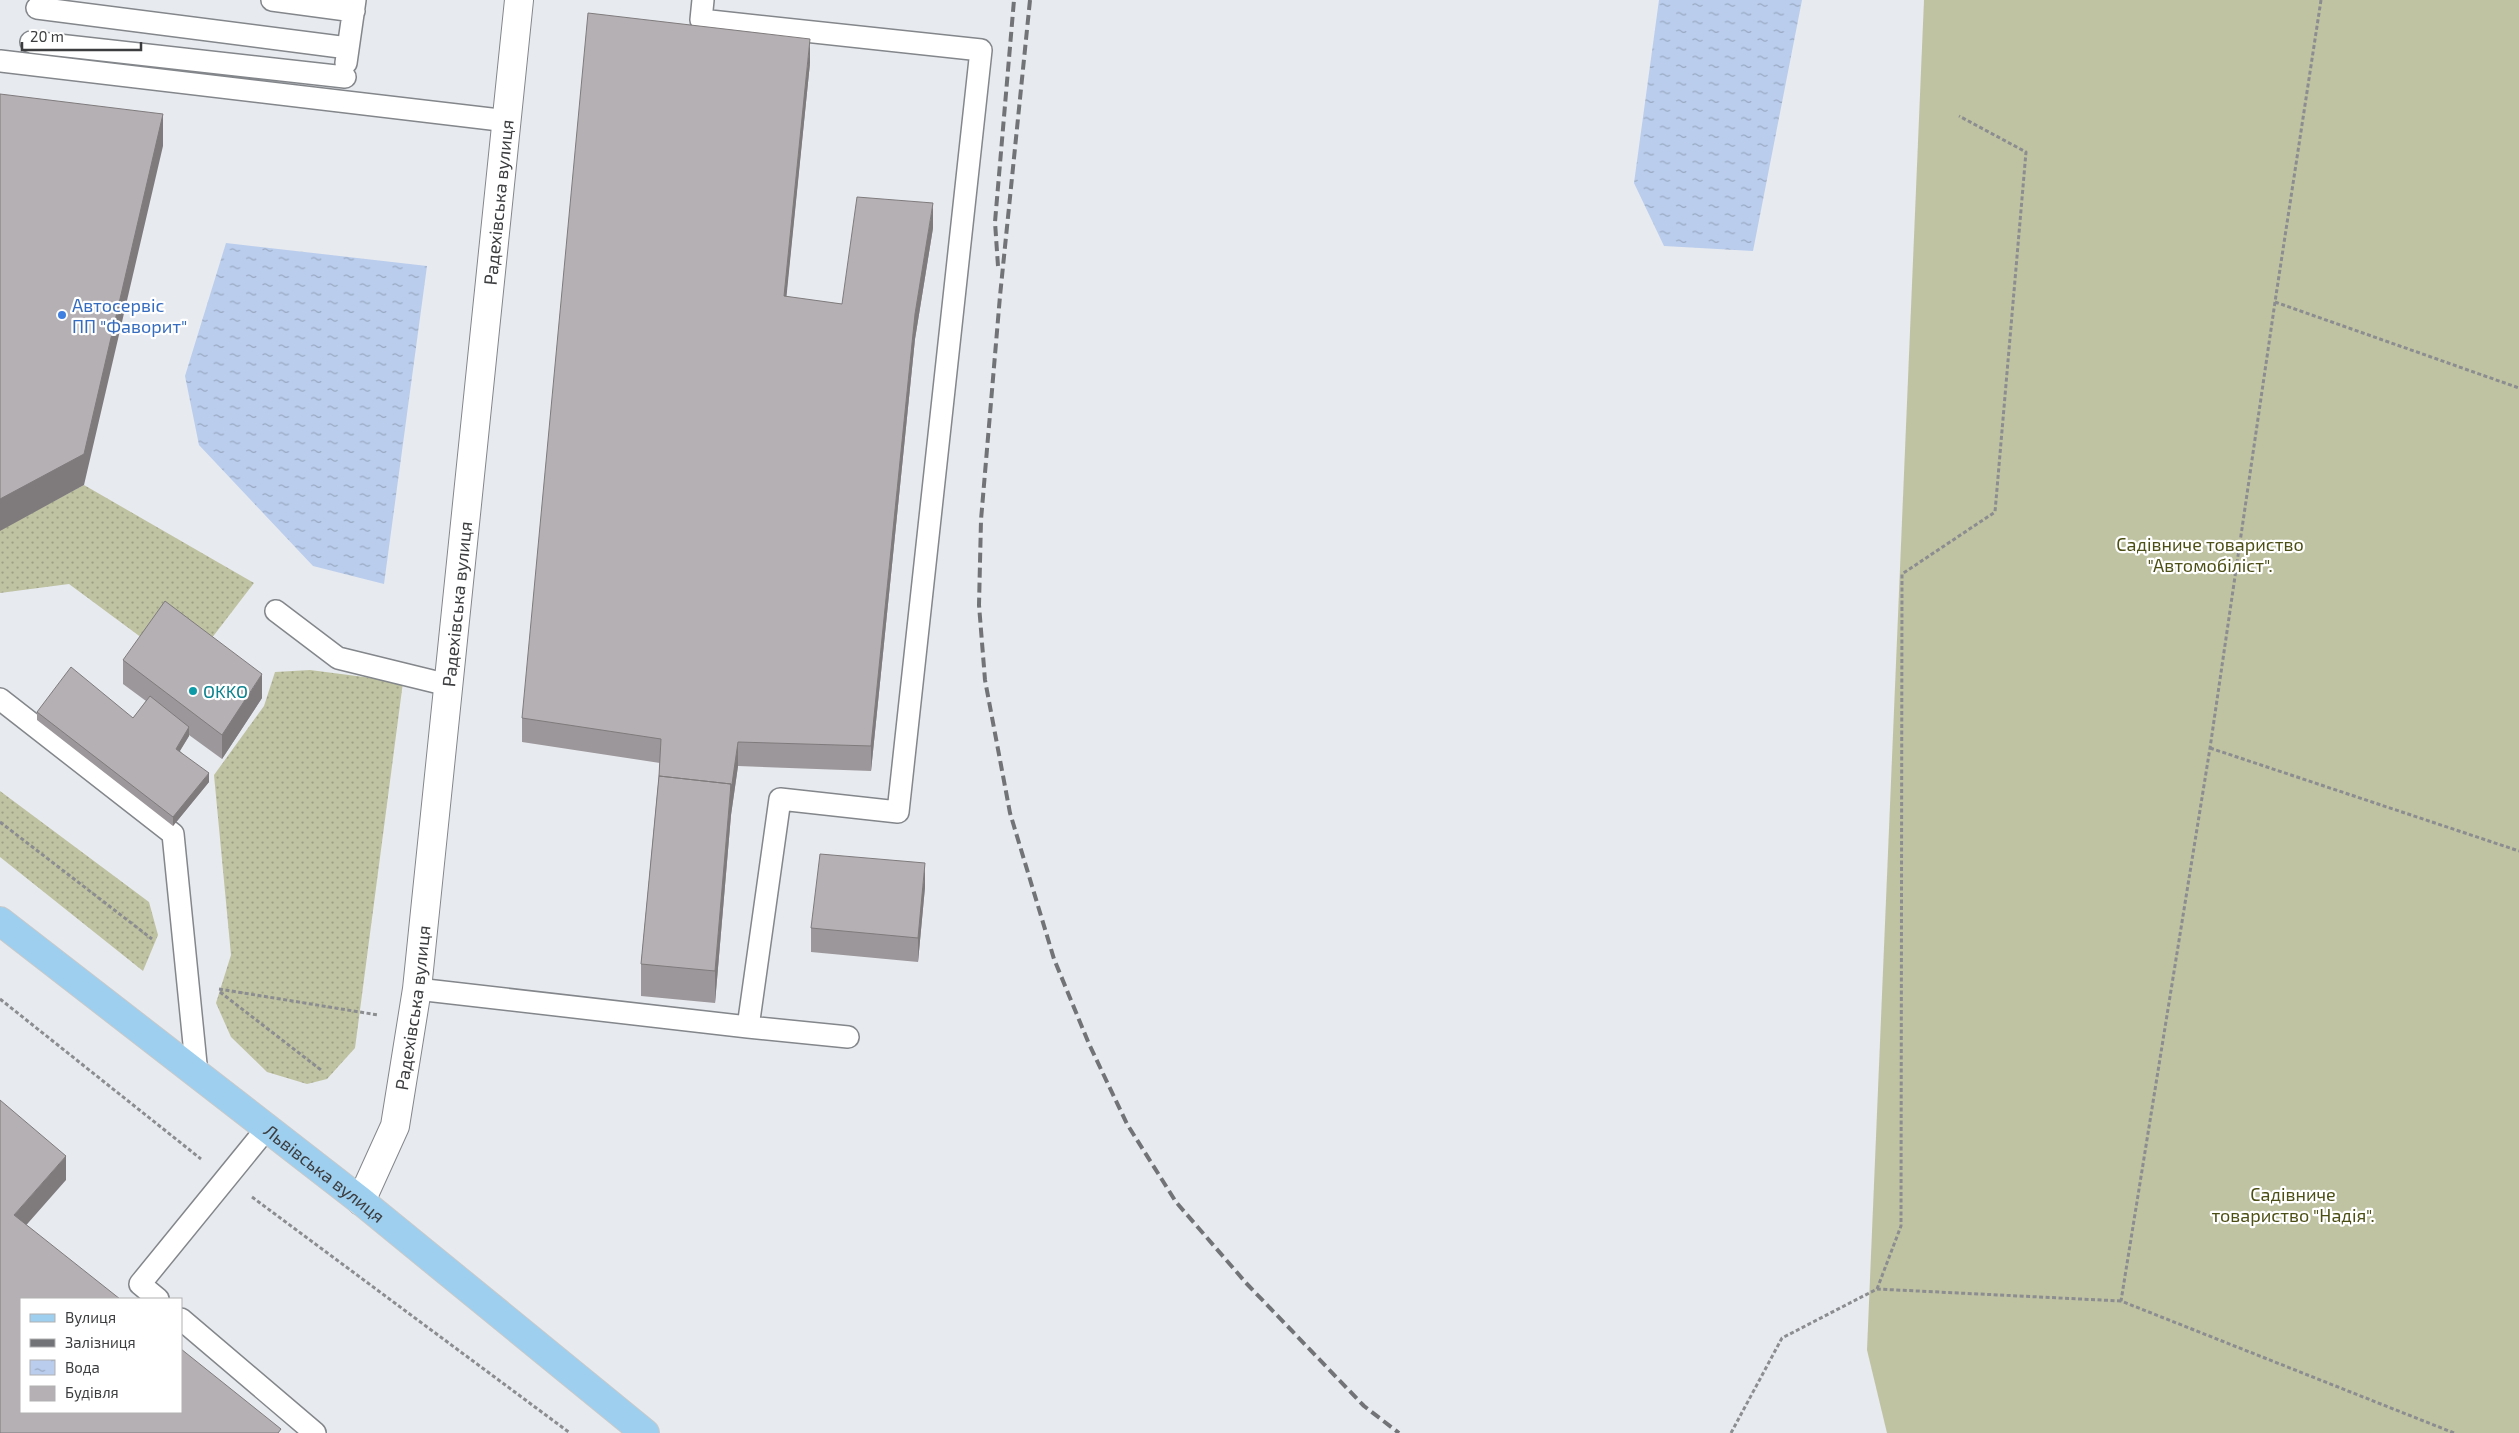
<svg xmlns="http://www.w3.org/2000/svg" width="2519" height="1433" font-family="'Exo 2',sans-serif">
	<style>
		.grass { fill: url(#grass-dots) }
		.garden { fill: #c0c3a2 }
		.water { fill: url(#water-ripples) }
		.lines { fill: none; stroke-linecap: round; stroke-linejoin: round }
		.service-casing { stroke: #83868a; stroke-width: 24 }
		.tertiary-casing { stroke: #83868a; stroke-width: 30 }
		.primary-casing { stroke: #c8c9c9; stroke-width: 30 }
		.path { stroke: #8b8d90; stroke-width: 3; stroke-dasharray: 4 2.5; stroke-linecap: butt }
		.service { stroke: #fff; stroke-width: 21 }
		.tertiary { stroke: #fff; stroke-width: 28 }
		.primary { stroke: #9ecfef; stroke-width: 28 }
		.rail { stroke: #717376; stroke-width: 4; stroke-dasharray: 10 5; stroke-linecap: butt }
		.wall { fill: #9c979a }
		.shaded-wall { fill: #7f7b7d }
		.building { fill: #b5b0b3; stroke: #7f7b7d }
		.shop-dot { fill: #3f7fe0; stroke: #fff; stroke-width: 2 }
		.culture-dot { fill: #0f9aa8; stroke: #fff; stroke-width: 2 }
		.labels { text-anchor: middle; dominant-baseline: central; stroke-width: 4.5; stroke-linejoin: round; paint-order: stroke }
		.street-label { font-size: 18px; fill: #3c3d3f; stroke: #fff }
		.shop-label { font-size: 18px; fill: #366cbe; stroke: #fff; text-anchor: start }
		.park-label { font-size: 18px; fill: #4c4f14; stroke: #fff }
		.culture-label { font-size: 18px; fill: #0d838f; stroke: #fff; text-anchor: start }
	</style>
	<defs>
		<pattern id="grass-dots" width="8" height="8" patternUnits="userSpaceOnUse" patternTransform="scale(1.25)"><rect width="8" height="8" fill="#c0c3a2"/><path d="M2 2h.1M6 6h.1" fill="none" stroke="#9da085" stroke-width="1.8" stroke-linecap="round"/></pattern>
		<pattern id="water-ripples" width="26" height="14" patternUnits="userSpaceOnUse" patternTransform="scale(1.25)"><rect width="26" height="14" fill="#bacded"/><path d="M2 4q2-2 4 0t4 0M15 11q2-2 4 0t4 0" fill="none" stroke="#98a8c1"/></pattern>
	</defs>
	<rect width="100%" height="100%" fill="#e7eaef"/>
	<path class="grass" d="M 84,485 L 254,583 L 208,643 L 142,638 L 69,584 L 0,593 L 0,530 Z
		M 310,670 L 403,682 L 355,1048 L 327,1079 L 307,1084 L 267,1072 L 231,1037 L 216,1003 L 231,955 L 214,775 L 264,706 L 275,672 Z
		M 0,791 L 149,902 L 158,935 L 143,971 L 0,857 Z"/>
	<path class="garden" d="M 1924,0 L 2519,0 L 2519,1433 L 1887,1433 L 1867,1350 Z"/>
	<path class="water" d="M 1659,0 L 1802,0 L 1753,251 L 1664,246 L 1634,183 Z
		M 226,243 L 427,266 L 384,584 L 313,566 L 199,445 L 185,376 Z"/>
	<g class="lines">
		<g class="service-casing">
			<path id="service" d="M 272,0 L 354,11
				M 703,0 L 701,20 L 981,50 L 898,812 L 780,799 L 748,1027
				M 37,8 L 348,48
				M 31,42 L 345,77
				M 0,61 L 508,121
				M 346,63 L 355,0
				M 276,611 L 338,658 L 448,685
				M 0,699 L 173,834 L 197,1074
				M 417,989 L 748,1027 L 848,1037
				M 158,1299 L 140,1284 L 267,1128
				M 181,1319 L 315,1433"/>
		</g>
		<g class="tertiary-casing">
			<g id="tertiary">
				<path id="s1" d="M 361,1201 L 395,1126 L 417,989 L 519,0"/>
			</g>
		</g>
		<g class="primary-casing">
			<g id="primary">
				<path id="s2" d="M 0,921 L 361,1201 L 645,1433"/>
			</g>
		</g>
		<path class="path" d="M 2321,0 L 2275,302 L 2519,388
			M 2275,302 L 2210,748 L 2121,1301 L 2454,1433
			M 2210,748 L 2519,851
			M 0,822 L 152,939
			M 219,989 L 378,1015
			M 220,992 L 321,1070
			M 0,999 L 201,1159
			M 252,1197 L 570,1433
			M 1877,1289 L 1901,1226 L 1902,574 L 1995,512 L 2026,152 L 1959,116
			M 1731,1433 L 1782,1338 L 1877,1289 L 2121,1301"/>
		<use href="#service" class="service"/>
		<use href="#tertiary" class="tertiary"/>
		<use href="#primary" class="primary"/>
		<path class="rail" d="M 1030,0 L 1000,296 L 981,520 L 979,605 L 985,680 L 1010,813 L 1054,959 L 1089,1044 L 1127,1124 L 1176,1202 L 1247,1284 L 1364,1406 L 1399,1433
			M 998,266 L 995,222 L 1014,0"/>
	</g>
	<path class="wall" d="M 810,63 L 786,297 L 842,304 L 933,228 L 915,339 L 871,771 L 738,766 L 731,815 L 715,1003 L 641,996 L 641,964 L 660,763 L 522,742 L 522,718 Z
		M 123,660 L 262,698 L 222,759 L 189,735 L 189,736 L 180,751 L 209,782 L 173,826 L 37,720 L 37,712 L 133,718 L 146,701 L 123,684 Z
		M 925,887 L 918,962 L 811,952 L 811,928 Z"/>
	<path class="shaded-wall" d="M 810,39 L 810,63 L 784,321 L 784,296 Z
		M 163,114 L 163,146 L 84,485 L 0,531 L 0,499 Z
		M 933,203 L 933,228 L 915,339 L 871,771 L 871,746 L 915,314 Z
		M 262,674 L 262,698 L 222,759 L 222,735 Z
		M 189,727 L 189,736 L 176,757 L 176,749 Z
		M 738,742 L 738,766 L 731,815 L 715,1003 L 715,971 L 731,784 Z
		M 209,773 L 209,782 L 173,826 L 173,817 Z
		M 925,863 L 925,887 L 918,962 L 918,938 Z
		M 66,1156 L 66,1180 L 14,1239 L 14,1215 Z"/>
	<path class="building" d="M 588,13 L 810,39 L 784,296 L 842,304 L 857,197 L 933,203 L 915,314 L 871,746 L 738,742 L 731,791 L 731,784 L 659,776 L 661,739 L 522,718 Z
		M 0,94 L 163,114 L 84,454 L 0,499 Z
		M 165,601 L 262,674 L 222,735 L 123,660 Z
		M 71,667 L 133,718 L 150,696 L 189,727 L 176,749 L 209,773 L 173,817 L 37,712 Z
		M 659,776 L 731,784 L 715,971 L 641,964 Z
		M 820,854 L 925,863 L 918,938 L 811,928 Z
		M 0,1100 L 66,1156 L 14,1215 L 120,1299 L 21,1299 L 21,1412 L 181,1412 L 181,1349 L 281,1429 L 278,1433 L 0,1433 Z"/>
	<circle class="shop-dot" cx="62" cy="315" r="5"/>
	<circle class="culture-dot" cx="193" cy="691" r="5"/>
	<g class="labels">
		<g class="street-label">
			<text stroke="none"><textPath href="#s1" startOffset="1012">Радехівська вулиця</textPath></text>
			<text stroke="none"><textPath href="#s1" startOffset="608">Радехівська вулиця</textPath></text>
			<text stroke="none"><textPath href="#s1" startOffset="202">Радехівська вулиця</textPath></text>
			<text stroke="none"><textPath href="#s2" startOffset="411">Львівська вулиця</textPath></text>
		</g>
		<g class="shop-label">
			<text x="72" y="305">Автосервіс<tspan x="72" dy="21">ПП "Фаворит"</tspan></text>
		</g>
		<g class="park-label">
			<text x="2210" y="544">Садівниче товариство<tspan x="2210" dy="21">"Автомобіліст".</tspan></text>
			<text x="2293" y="1194">Садівниче<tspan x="2293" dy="21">товариство "Надія".</tspan></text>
		</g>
		<g class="culture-label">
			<text x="203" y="691">OKKO</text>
		</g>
	</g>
	<rect x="20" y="1298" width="162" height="115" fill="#ffffff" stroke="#b1b1b2"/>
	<rect x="30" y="1314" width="25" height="8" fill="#9ecfef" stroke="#b1b1b2"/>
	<text x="65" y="1323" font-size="15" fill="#3c3d3f">Вулиця</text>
	<rect x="30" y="1339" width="25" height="8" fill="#717376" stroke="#b1b1b2"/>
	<text x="65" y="1348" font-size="15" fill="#3c3d3f">Залізниця</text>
	<rect x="30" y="1360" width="25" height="15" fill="url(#water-ripples)" stroke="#b1b1b2"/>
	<text x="65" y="1373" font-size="15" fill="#3c3d3f">Вода</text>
	<rect x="30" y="1386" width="25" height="15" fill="#b5b0b3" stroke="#b1b1b2"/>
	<text x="65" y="1398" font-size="15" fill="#3c3d3f">Будівля</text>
	<path d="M22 42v8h119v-8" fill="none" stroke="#3c3d3f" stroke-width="2.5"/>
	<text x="30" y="42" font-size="15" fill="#3c3d3f" stroke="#ffffff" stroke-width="4" paint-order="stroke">20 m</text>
</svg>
